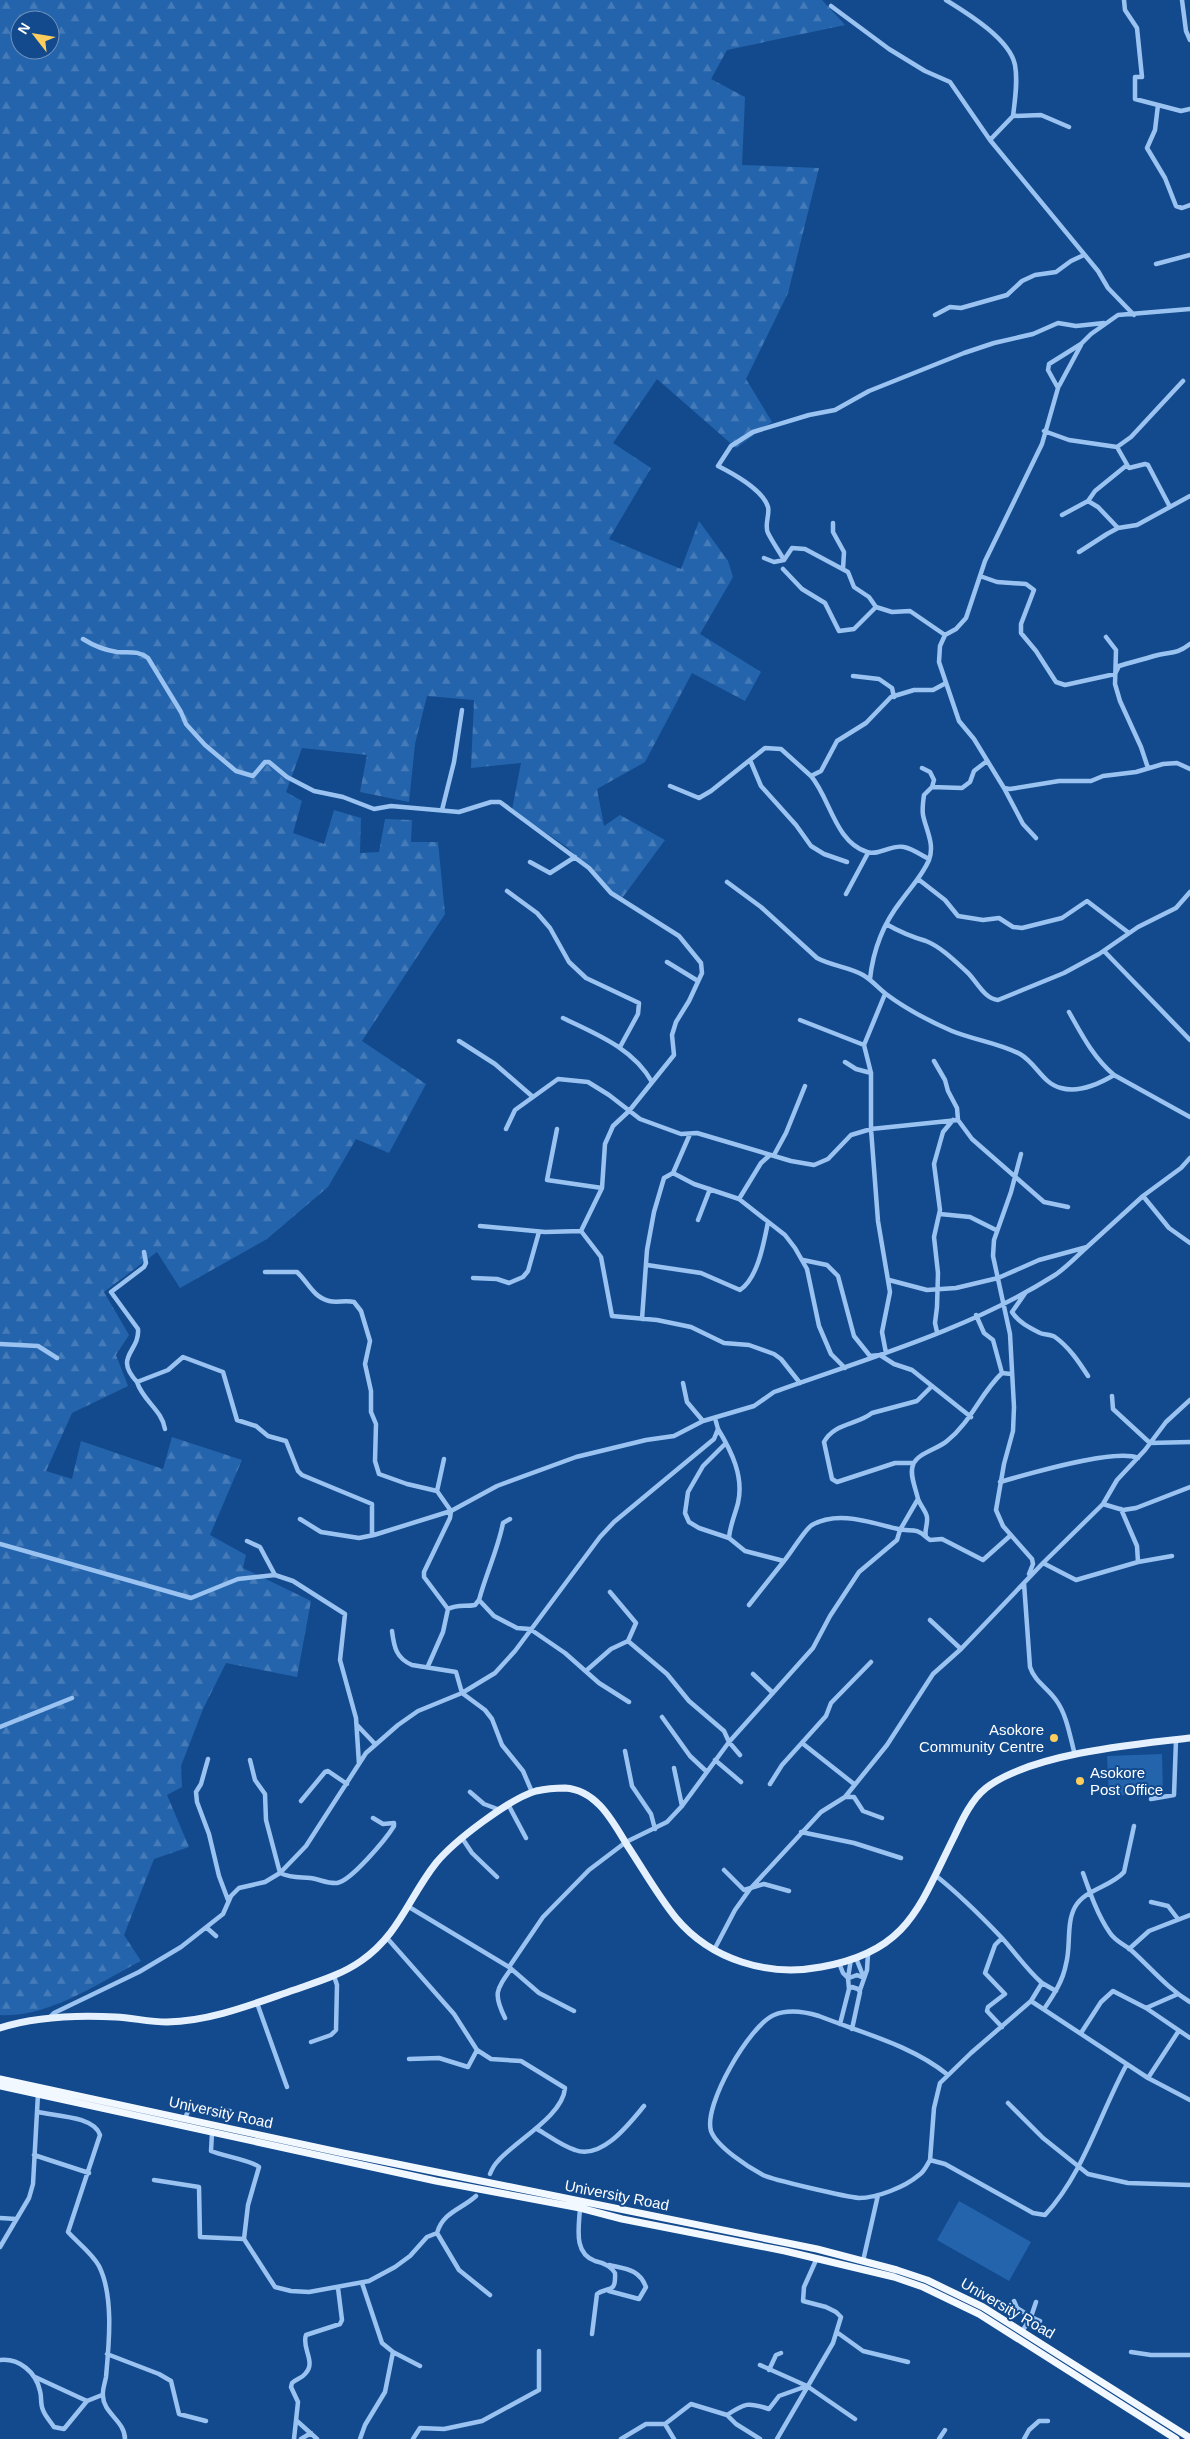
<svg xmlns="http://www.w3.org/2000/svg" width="1190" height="2439" font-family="Arial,sans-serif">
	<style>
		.forest { fill: url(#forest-firs); fill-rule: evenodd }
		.garden { fill: #2464ac }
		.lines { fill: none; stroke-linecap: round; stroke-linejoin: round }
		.minor { stroke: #9bc3f1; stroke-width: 4.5 }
		.primary { stroke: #e5f0ff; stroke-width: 7 }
		.trunk { stroke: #f2f8ff; stroke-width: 7 }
		.poi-dot { fill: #ffcd5b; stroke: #124a8d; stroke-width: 2 }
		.labels { text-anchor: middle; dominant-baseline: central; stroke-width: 4; stroke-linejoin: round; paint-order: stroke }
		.poi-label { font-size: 15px; fill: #fff; stroke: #124a8d; text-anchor: end }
		.street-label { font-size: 15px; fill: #fff; stroke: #124a8d }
	</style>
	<defs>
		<pattern id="forest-firs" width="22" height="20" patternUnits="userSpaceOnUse" patternTransform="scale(1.25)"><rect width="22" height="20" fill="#2464ac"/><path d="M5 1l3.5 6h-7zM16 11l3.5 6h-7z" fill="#457bb8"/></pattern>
	</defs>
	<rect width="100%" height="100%" fill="#124a8d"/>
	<path class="forest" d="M 0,0 L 822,0 L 845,25 L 727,50 L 711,79 L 745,97 L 742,165 L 819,168 L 788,293 L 746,379 L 772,422 L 736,448 L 657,379 L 613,443 L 651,468 L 609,539 L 681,569 L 699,521 L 728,561 L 733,577 L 700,634 L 761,672 L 745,701 L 692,673 L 645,762 L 597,789 L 604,826 L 620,815 L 665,840 L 620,901 L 567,847 L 512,810 L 521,763 L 471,768 L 474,700 L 427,696 L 415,744 L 409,802 L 360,792 L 367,755 L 302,748 L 286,792 L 302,801 L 293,833 L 324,844 L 334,810 L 361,818 L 360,853 L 379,852 L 385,819 L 412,820 L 411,842 L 438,842 L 445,914 L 362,1041 L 426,1084 L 389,1153 L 356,1139 L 328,1187 L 267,1239 L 180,1288 L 157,1252 L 104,1292 L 129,1335 L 116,1355 L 128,1386 L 72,1413 L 46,1471 L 72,1479 L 81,1441 L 163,1469 L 172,1437 L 242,1460 L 210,1535 L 246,1555 L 243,1568 L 311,1601 L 297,1677 L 226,1663 L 203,1709 L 181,1766 L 182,1787 L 167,1795 L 189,1847 L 154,1859 L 124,1935 L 141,1961 C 98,1983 49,2018 0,2015 ZM 20,20 L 50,20 L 50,50 L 20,50 Z"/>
	<path class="garden" d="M 1162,1754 L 1163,1793 L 1109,1796 L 1107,1756 Z
		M 959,2201 L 1031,2242 L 1009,2281 L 937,2240 Z"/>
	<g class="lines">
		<path class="minor" d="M 946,0 C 967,13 1010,39 1015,65 C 1018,81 1015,100 1013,116 L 990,140
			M 1124,0 L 1125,10 L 1137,28 L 1142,77 L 1135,77 L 1135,99 L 1158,105 L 1155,130 L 1147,148 L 1165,178 L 1176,206 L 1182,208 L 1190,205
			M 1182,0 L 1186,31 L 1190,40
			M 831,6 L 889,49 L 925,71 L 950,82 L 990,140 L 1098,271 L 1108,288 L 1134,315
			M 1158,105 L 1181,111 L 1190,109
			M 1013,116 L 1041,115 L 1069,127
			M 1156,264 L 1190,255
			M 1190,309 L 1118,315 L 1091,334 L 1081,344 L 1049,364 L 1048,370 L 1058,388 L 1042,444 L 985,561 L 966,618 L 956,629 L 945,635 L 940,646 L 939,662 L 959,721 L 974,739 L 1004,788 L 1010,789 L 1059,781 L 1091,781 L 1103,776 L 1136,772 L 1163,764 L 1177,763 L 1190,769
			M 935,315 L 950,307 L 961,308 L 1007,295 L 1022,281 L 1035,275 L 1056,272 L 1071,261 L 1084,255
			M 1059,386 L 1081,345
			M 1044,431 L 1069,440 L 1117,447 L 1131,437 L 1183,381
			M 1117,447 L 1129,468 L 1145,464 L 1148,465 L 1170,507
			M 1088,501 L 1095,491 L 1127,465
			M 1062,515 L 1088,501 L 1098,507 L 1118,528
			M 833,523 L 833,532 L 844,552 L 843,569
			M 1079,552 L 1107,534 L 1118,528 L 1137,525 L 1190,496
			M 764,558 L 774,562 L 784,560 L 792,548 L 805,549 L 848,572 L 854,587 L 869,597 L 876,607 L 892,612 L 910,611 L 945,635
			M 784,560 C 779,551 773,543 768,533 C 764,525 770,515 768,507 C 763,490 732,473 718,466 L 731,446 L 753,432 L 809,415 L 835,410 L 869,391 L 964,353 L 994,343 L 1033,334 L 1058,323 L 1076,326 L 1104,323
			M 783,569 L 802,589 L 825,603 L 839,631 L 854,629 L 876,607
			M 980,576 L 997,582 L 1026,584 L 1034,590 L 1021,624 L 1021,633 L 1036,651 L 1056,682 L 1065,685 L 1115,674 L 1119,666 C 1131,662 1142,660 1154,656 C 1169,651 1175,656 1190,644
			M 1106,637 L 1116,650 L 1115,684 L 1120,701 L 1141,747 L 1148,768
			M 83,639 C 94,646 104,650 117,652 C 128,653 138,650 148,658 L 181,712 L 186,724 L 205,745 L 236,771 L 253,776 L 265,762 L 269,762 L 287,777 L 314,791 L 343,797 L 374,809 L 391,806 L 459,812 L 491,802 L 500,802 L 589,868 L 611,893 L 679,936 L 701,963 L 702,973 L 689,1001 L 676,1022 L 672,1035 L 674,1055 L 629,1111 L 613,1126 L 605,1144 L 602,1188 L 581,1231 L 545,1232 L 480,1226
			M 853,676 L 879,679 L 892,688 L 894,697
			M 750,760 L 761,786 L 796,825 L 811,846 L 824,854 L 847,862
			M 922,768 L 930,772 L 934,780 L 932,787
			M 670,786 L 699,798 L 711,791 L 765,748 L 781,749 L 811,776
			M 1004,788 L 1023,824 L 1036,838
			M 442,810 L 454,762 L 462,710
			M 929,859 C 921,855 913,849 904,847 C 892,844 879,856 867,852 C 835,842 830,798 811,776 L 821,771 L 837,741 L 866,723 L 891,697 L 914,690 L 933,690 L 946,683
			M 530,862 L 550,873 L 575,857
			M 918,879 L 945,900 L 958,916 L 983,920 L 999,918 L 1013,927 L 1022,928 L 1062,918 L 1087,901 L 1129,933
			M 727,882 L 761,907 L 817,958 C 832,966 849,967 863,975 C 872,980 878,988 886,994 C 906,1009 929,1021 952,1031 C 974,1040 999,1043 1020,1054 C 1036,1063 1043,1084 1061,1088 C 1079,1093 1099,1084 1114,1075 L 1190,1117
			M 507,891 L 537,913 L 550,928 L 569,962 L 586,978 L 639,1003 L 638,1014 L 620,1047
			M 846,894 L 868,853
			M 886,924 C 900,932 912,937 926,941 C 941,947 955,961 967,972 C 976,980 984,999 998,1000 L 1064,973 L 1099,954 L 1138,927 L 1176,908 L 1190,892
			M 1104,951 L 1190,1040
			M 667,962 L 698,981
			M 870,979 C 873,951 883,924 901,901 C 911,887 922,876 929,860 C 935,844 926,830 923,815 C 922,809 923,802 924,795 L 932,787 L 962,788 L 970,782 L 974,771 L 987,761
			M 885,994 L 864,1045 L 871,1073 L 871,1129 L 878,1221 L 890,1292 L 882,1332 L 886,1353
			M 1069,1012 C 1082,1035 1093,1057 1114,1075
			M 563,1018 C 596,1034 633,1048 652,1082
			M 800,1020 L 864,1045
			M 459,1041 L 495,1064 L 533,1097
			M 934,1061 L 945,1080 L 948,1091 L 957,1108 L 958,1120 L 972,1139 L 1044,1202 L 1068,1207
			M 845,1062 L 856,1069 L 871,1073
			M 506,1129 L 515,1110 L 558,1079 L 588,1082 L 609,1095 L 640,1119 L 681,1134 L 697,1133 L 791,1161 L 814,1165 L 828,1159 L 851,1135 L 871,1129 L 958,1120
			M 557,1129 L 547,1180 L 602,1188
			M 1021,1154 L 1011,1192 L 994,1240 L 993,1256 L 1010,1334 L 1014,1407 L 1013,1431 L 1004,1464 L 996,1510 L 1003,1526 L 1032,1559 L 1033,1564 L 1029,1574
			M 774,1155 L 786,1133 L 805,1086
			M 673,1173 L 690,1134
			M 1143,1196 L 1169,1228 L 1190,1243
			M 739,1199 L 761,1163 L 770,1155
			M 940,1214 L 970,1217 L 996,1230
			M 698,1220 L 710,1189
			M 581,1231 L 601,1257 L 612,1316 L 657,1320 L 691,1327 L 724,1343 L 749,1345 L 774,1354 L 781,1359 L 800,1383
			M 803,1260 L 827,1265 L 838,1276 L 854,1336 L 870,1356 L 880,1355 L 894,1364 L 912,1370 L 971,1417
			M 647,1265 L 701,1273 L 740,1290 C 758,1278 764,1242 768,1222
			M 265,1272 L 297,1272 C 308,1282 313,1297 329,1301 C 337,1303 345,1300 354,1302 L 361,1311 L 370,1341 L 365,1364 L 371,1391 L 371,1412 L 376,1424 L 375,1461 L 379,1474 L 407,1484 L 437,1491
			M 473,1278 L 497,1279 L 509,1283 L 523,1277 L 528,1271 L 539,1232
			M 889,1280 L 927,1290 L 956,1288 L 998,1278 L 1039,1260 L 1087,1247 L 1143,1196 L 1181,1168 L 1190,1158
			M 1026,1292 L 1012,1312 C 1018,1322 1030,1328 1040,1333 C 1045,1335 1051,1334 1055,1337 C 1069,1347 1079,1362 1088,1376
			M 976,1315 L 984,1333 L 993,1340 L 1002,1373
			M 642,1319 L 647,1250 L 654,1212 L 664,1178 L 673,1173 L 694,1184 L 739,1199 L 785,1235 L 795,1248 L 807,1269 L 819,1326 L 831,1354 L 845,1368
			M 937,1332 L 935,1323 L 937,1307 L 938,1273 L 934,1237 L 940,1210 L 934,1164 L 943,1132 L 953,1120
			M 0,1344 L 38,1346 L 57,1358
			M 137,1382 C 113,1356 140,1352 138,1329 L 111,1292 L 144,1267 L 146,1263 L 144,1252
			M 683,1383 L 687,1402 L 703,1421
			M 1112,1396 L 1113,1409 L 1150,1443 L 1190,1442
			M 165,1429 C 162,1410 143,1401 137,1382 L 168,1370 L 183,1357 L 223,1372 L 237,1420 L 256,1426 L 268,1436 L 286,1441 L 298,1471 L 302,1475 L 372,1504 L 372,1533 L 374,1535 L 451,1511 L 497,1486 L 576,1457 L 646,1440 L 674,1436 L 703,1421 L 754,1406 L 774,1392 C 869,1358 970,1329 1055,1275 C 1067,1267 1077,1256 1087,1247
			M 718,1429 C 732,1452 744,1477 738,1503 C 735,1515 730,1525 729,1538
			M 726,1443 L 703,1466 L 688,1492 L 685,1513 L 689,1522 L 699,1528 L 729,1538 L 745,1551 L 784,1561 C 791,1553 805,1529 812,1525 C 839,1510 871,1523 898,1529 C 910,1532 916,1527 926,1537
			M 913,1463 L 895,1463 L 837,1482 L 832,1479 L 824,1442 C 834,1423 857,1425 872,1413 L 917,1401 L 931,1387
			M 1000,1482 C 1028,1474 1115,1448 1138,1458
			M 918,1499 C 920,1505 926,1511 927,1517 C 928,1525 924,1530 926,1537 L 930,1540 L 942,1539 L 983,1560 L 1011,1535
			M 1103,1504 L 1123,1510 L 1136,1508 L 1190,1487
			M 300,1519 L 321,1532 L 359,1538 L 374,1535
			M 510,1519 L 503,1523 C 498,1549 486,1574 479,1600 L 494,1616 L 517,1628 L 530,1629 L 565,1653 L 599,1683 L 629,1702
			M 247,1541 L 260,1547 L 275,1575 L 293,1581 L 345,1614 L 340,1660 L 356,1718 L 359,1764
			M 0,1544 L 191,1598 L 238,1579 L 275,1575
			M 1138,1562 L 1172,1556
			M 1043,1563 L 1076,1580 L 1138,1562 L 1137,1546 L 1121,1509
			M 1024,1583 L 1030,1667 C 1035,1682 1047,1687 1056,1700 C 1067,1715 1070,1737 1075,1755
			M 610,1592 L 636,1623 L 628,1641
			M 749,1605 L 784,1561
			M 448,1609 C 458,1604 465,1607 475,1605 L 479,1600
			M 930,1620 L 961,1649
			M 392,1631 C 394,1647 396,1658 412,1665 L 456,1672 L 462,1693 L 485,1710 L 492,1719 L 502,1745 L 523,1771 L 532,1792
			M 428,1666 L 443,1632 L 448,1609 L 424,1577 L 424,1572 L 450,1518 L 451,1511 L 437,1491 L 444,1459
			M 587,1670 L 611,1649 L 628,1641 L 667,1674 L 689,1701 L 724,1731 L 729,1742 L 740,1755
			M 753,1674 L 773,1693
			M 662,1717 L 690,1756 L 706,1771
			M 357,1725 L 375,1744
			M 0,1727 L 72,1698
			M 802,1743 L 854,1784
			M 625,1751 L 632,1786 L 651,1814 L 655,1829
			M 208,1759 L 201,1784 L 196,1792 L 197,1802 L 209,1834 L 219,1876 L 228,1900
			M 250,1760 L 255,1780 L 265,1794 L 266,1820 L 280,1873 C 291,1878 298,1877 310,1878 C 319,1879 328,1884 337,1883 C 351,1881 386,1839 394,1826 L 394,1823 L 383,1824 L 373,1818
			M 715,1760 L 741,1782
			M 674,1768 L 682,1806
			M 770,1784 L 782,1765 L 826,1716 L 831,1703 L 871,1662
			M 470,1792 L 484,1804 L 500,1810
			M 845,1797 L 854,1797 L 863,1811 L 882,1818
			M 1151,1799 L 1174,1795 L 1176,1740
			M 301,1801 L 325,1772 L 328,1771 L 347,1784
			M 509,1806 L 526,1838
			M 801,1832 L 854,1843 L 901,1858
			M 462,1838 L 472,1853 L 497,1877
			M 724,1870 L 744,1890 L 764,1884 L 789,1891
			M 1083,1873 C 1090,1893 1098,1916 1110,1933 C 1116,1942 1124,1944 1131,1950 C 1151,1968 1167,1988 1190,2002
			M 935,1875 C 959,1894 980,1915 1001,1937 C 1015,1952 1026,1969 1042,1983 L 1031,2001 L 971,2053 L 940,2083 L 934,2108 L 930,2160 L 945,2164 L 1033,2213 L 1045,2215 C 1084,2173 1100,2113 1127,2064
			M 1151,1902 L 1168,1906 L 1178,1919
			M 409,1907 L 509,1967 L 539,1993 L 574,2011
			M 207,1928 L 216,1936
			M 387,1938 L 454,2014 L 477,2050 L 491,2059 L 521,2061 L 565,2088 C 563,2116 515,2141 498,2161 C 495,2164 492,2169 490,2174
			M 1129,1949 L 1149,1931 L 1190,1915
			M 714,1950 L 735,1910 L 750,1889 L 821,1812 L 845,1797 L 887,1745 L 933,1674 L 961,1649 L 1043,1563 L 1103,1504 L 1117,1480 L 1145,1450 L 1166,1422 L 1190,1400
			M 856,1958 L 864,1978
			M 839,1963 L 843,1973 L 848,1978
			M 509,1967 L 543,1917 L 589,1870 L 626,1842 L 667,1822 L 682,1806 L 729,1742 L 813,1648 L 830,1616 L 859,1572 L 897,1540 L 900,1530 L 918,1499 C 916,1489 909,1474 913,1465 C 917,1453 938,1449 947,1441 C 971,1422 980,1394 1002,1373 L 1011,1374
			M 849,1978 L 857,1975 L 864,1978
			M 1042,1983 L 1056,1991
			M 849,1989 L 848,1978 L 851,1959
			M 860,1990 L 867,1970 L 868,1954
			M 1031,2001 L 1148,2078 L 1190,2100
			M 257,2003 L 287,2087
			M 1146,2008 L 1178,1994
			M 1044,2009 C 1053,1996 1063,1981 1066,1964 C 1071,1947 1066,1923 1075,1907 C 1085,1889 1111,1887 1124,1872 L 1134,1826
			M 49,2018 L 54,2013 L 139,1972 L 181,1947 L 223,1914 L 231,1896 L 239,1888 L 265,1882 L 280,1873 L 306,1846 L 366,1753 L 398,1725 L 418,1711 L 462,1693 L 495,1673 L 515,1651 L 600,1537 L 614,1522 L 714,1439 L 718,1429 L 715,1418
			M 505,2018 C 493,1994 496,1990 511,1969
			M 840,2024 L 849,1989 L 852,1987 L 858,1989 L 860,1992 L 852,2029
			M 1002,2027 L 987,2011 L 988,2007 L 1005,1994 L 985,1973 L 995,1945 L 1002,1938
			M 1081,2033 L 1101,2002 L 1113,1991 L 1146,2008 L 1190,2038
			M 311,2042 L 331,2035 L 336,2030 L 337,1985 L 334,1976
			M 409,2059 L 439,2058 L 468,2067 L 477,2050
			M 1148,2078 L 1178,2032
			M 1008,2103 L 1043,2138 L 1088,2174 L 1128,2183 L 1190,2185
			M 38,2112 C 55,2116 94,2116 100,2135 L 68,2232 C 78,2243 92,2253 99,2266 C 114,2296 109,2344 106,2377 C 105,2383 102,2390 103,2396 C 103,2413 125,2421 125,2439
			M 185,2118 L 190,2107 L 204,2111 L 230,2111
			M 537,2129 C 549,2136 562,2146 575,2150 C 602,2160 629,2124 644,2106
			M 212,2133 L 211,2151 C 223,2156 251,2160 259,2167 L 248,2205 L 244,2239
			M 34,2155 L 89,2173
			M 930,2160 C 927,2165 924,2172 919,2175 C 905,2187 877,2198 859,2198 C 847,2197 773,2180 763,2175 C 748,2167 717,2147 711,2131 C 703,2105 750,2025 774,2015 C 788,2009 806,2012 819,2016 C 862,2033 911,2045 948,2075
			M 154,2180 L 199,2187 L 200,2237 L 244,2239 L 275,2287 L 291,2291 L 309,2292 L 369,2281 L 395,2267 L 410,2256 L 427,2237 L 437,2233 L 459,2270 L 490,2295
			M 580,2208 C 579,2227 573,2253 595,2261 C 604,2263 611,2266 615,2273 C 616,2294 609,2286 597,2294 L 592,2334
			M 0,2218 L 16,2219
			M 437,2233 C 443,2212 462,2209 476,2196
			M 0,2247 L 29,2198 L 33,2184 L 38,2094
			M 863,2261 L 878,2195
			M 362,2283 L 382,2343 L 393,2352 L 420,2366
			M 609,2291 L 639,2299 L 646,2287 C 639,2269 626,2269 609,2265
			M 1014,2301 L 1017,2308 L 1031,2317 L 1023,2330
			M 1036,2302 L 1031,2317 L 1040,2321
			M 838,2333 L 863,2351 L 908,2362
			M 1131,2352 L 1151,2355 L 1190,2355
			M 107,2354 L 159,2374 L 171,2381 L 179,2414 L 206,2421
			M 0,2360 C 19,2358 36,2372 40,2391 C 42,2397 40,2404 43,2410 C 45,2416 51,2422 54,2427 L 64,2429 L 87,2401
			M 760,2365 L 807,2386 L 855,2419
			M 769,2370 L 776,2355 L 781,2353
			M 35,2377 L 87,2401 L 102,2395
			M 727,2415 L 736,2424 L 760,2439
			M 297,2421 L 317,2439
			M 665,2424 L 674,2439
			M 294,2439 L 298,2402 L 291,2387 L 292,2383 C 296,2379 302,2378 305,2374 C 317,2362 301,2348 306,2335 L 340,2324 L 342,2320 L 338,2288
			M 301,2439 L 311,2433
			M 360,2439 L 365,2425 L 385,2392 L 393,2352
			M 413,2439 L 420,2428 L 444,2429 L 482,2421 L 539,2390 L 539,2351
			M 621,2439 L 646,2424 L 665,2424 L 691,2404 L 727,2415 C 745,2403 748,2402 769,2409 L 779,2396 L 807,2386
			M 777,2439 L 833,2343 L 841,2317 L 836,2312 L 826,2307 L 803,2301 L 804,2287 L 817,2258
			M 939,2439 L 945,2430
			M 1024,2439 L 1029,2430 L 1039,2421 L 1048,2421"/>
		<path class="primary" d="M 0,2028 C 37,2016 78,2015 116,2017 C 133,2018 150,2022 167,2022 C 211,2021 253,2004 294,1990 C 317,1982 341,1975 361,1961 C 399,1935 409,1897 436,1863 C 454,1841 509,1799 536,1791 C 545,1789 557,1788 565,1788 C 597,1790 613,1822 627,1845 C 643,1869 658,1896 676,1918 C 711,1960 768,1977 821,1967 C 908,1952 919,1907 954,1837 C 962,1820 971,1800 986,1788 C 1030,1754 1134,1744 1190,1738"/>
		<path class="trunk" d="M 0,2079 L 343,2153 L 817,2249 L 897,2270 L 927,2280 L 983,2307 L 1190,2438
			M 0,2086 L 436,2181 L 580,2208 L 622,2219 L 785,2251 L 894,2277 L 923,2287 L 979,2314 L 1176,2439"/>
	</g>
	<g class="poi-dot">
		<circle cx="1054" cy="1738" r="5"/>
		<circle cx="1080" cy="1781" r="5"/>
	</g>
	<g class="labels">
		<g class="poi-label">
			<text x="1044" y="1729">Asokore<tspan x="1044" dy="17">Community Centre</tspan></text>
			<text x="1090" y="1772" text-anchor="start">Asokore<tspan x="1090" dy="17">Post Office</tspan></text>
		</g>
		<g class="street-label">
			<text transform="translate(221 2112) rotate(12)">University Road</text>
			<text transform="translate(617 2195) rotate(11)">University Road</text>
			<text transform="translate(1008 2308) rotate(30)">University Road</text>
		</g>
	</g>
	<g transform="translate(35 35) rotate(301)"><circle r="24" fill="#124a8d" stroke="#7192bb"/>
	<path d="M0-4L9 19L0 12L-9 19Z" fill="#ffcd5b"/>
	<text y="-8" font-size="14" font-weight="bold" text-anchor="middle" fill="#ffffff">N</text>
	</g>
</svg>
